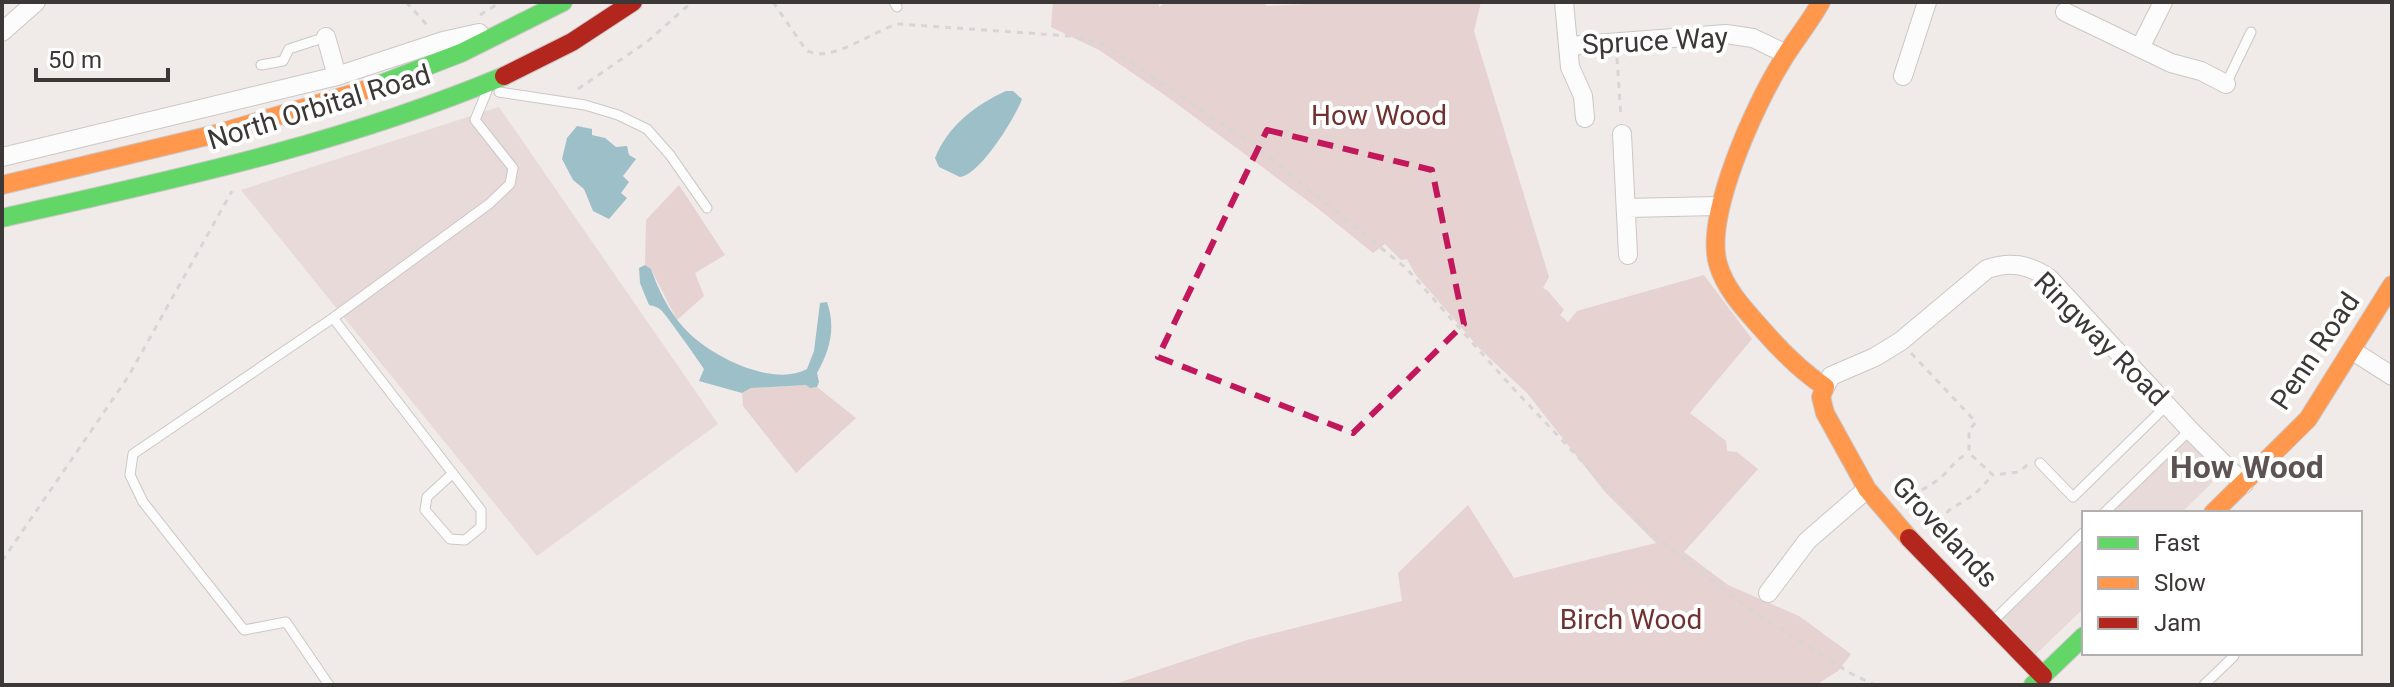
<svg xmlns="http://www.w3.org/2000/svg" width="2394" height="687" font-family="Roboto,sans-serif">
	<style>
		.built { fill: #e8dad8 }
		.green { fill: #e6d2d0 }
		.water { fill: #9dbfc8 }
		.lines { fill: none; stroke-linecap: round; stroke-linejoin: round }
		.lane-casing { stroke: #ccc7c7; stroke-width: 11 }
		.street-casing { stroke: #ccc7c7; stroke-width: 20 }
		.fast-casing { stroke: #ccc7c7; stroke-width: 20 }
		.slow-casing { stroke: #ccc7c7; stroke-width: 20 }
		.jam-casing { stroke: #ccc7c7; stroke-width: 20 }
		.path { stroke: #d7d6d5; stroke-width: 3; stroke-dasharray: 6 6; stroke-linecap: butt }
		.lane { stroke: #fdfcfc; stroke-width: 9 }
		.street { stroke: #fdfcfc; stroke-width: 18 }
		.fast { stroke: #63d668; stroke-width: 18 }
		.slow { stroke: #ff974d; stroke-width: 18 }
		.jam { stroke: #b3261e; stroke-width: 18 }
		.marked { fill: none; stroke: #c2185b; stroke-width: 6; stroke-dasharray: 16 10; stroke-linejoin: round }
		.labels { text-anchor: middle; dominant-baseline: central; stroke-width: 8; stroke-linejoin: round; paint-order: stroke }
		.street-label { font-size: 28px; fill: #3c3837; stroke: #fff }
		.park-label { font-size: 28px; fill: #703230; stroke: #fff }
		.quarter-label { font-size: 32px; font-weight: bold; fill: #5e5353; stroke: #fff }
	</style>
	<rect width="100%" height="100%" fill="#f0eae9"/>
	<path class="built" d="M 499,107 L 718,424 L 537,556 L 241,190 Z
		M 2183,436 L 2221,474 L 2181,513 L 2103,513 Z
		M 2084,531 L 2084,608 L 2035,655 L 1998,613 Z"/>
	<path class="green" d="M 1053,2 L 1159,2 L 1159,7 L 1166,2 L 1262,2 L 1267,6 L 1353,2 L 1481,2 L 1474,31 L 1476,38 L 1549,277 L 1543,288 L 1548,291 L 1564,310 L 1560,315 L 1568,322 L 1577,311 L 1704,275 L 1752,339 L 1690,413 L 1726,441 L 1727,451 L 1737,452 L 1758,469 L 1684,552 L 1728,585 L 1799,616 L 1851,654 L 1838,671 L 1816,685 L 1112,685 L 1247,640 L 1402,601 L 1398,573 L 1468,505 L 1514,578 L 1656,543 L 1605,492 L 1527,393 L 1479,348 L 1415,274 L 1407,259 L 1401,260 L 1385,244 L 1373,253 L 1316,207 L 1169,98 L 1099,50 L 1051,27 Z
		M 679,185 L 725,255 L 695,273 L 704,296 L 677,320 L 651,269 L 645,265 L 646,220 Z
		M 806,385 L 810,388 L 817,387 L 856,418 L 796,473 L 743,406 L 742,393 L 751,388 Z"/>
	<path class="water" d="M 1006,91 L 1013,91 L 1022,99 C 1015,118 980,175 960,177 L 939,167 L 935,158 C 948,126 975,105 1006,91 Z
		M 577,126 L 592,129 L 592,135 L 605,138 L 616,147 L 627,146 L 629,155 L 636,159 L 623,176 L 629,182 L 621,193 L 627,198 L 609,219 L 593,211 L 584,189 L 573,180 L 562,159 L 567,138 Z
		M 645,265 L 651,269 C 658,289 669,312 684,328 C 708,355 772,388 807,369 L 814,351 L 820,303 L 827,302 C 836,328 830,350 817,373 L 819,382 L 817,387 L 810,388 L 806,385 L 751,388 L 742,393 L 699,381 L 704,369 C 702,365 664,312 661,310 C 658,307 653,306 649,305 L 640,283 L 639,268 Z"/>
	<g class="lines">
		<g class="lane-casing">
			<path id="lane" d="M 894,2 L 897,7
				M 261,65 L 283,61 L 289,49 L 326,37
				M 2226,84 L 2251,32
				M 499,92 L 585,105 L 618,115 L 647,129 L 670,155 L 707,208
				M 333,318 L 481,510 L 481,527 L 465,540 L 450,539 L 425,510 L 427,497 L 452,474
				M 2040,463 L 2073,497 L 2167,405
				M 2104,513 L 2190,430
				M 1994,620 L 2084,532
				M 329,685 L 286,622 L 244,630 L 143,502 L 130,475 L 133,454 L 333,318 L 489,204 L 510,184 L 513,168 L 475,120 L 487,91
				M 2204,685 L 2234,656"/>
		</g>
		<g class="street-casing">
			<path id="street" d="M 1564,2 L 1570,67 L 1583,96 L 1585,118
				M 2065,12 L 2171,63 L 2201,71 L 2226,84
				M 2,32 L 36,2
				M 326,37 L 337,76
				M 1568,46 L 1726,34 L 1753,38 L 1786,54
				M 2140,48 L 2163,2
				M 1903,76 L 1927,2
				M 1622,134 L 1628,255
				M 2,157 L 337,76 L 443,41 L 479,33
				M 1626,208 L 1718,206
				M 2353,351 L 2392,376
				M 1825,387 L 1831,376 L 1875,357 L 1901,341 L 1987,269 C 2010,261 2028,264 2049,278 L 2190,430 L 2244,484
				M 1768,593 L 1807,541 L 1867,489"/>
		</g>
		<g class="fast-casing">
			<path id="fast" d="M 368,89 L 461,53 L 563,2
				M 2,218 C 175,179 339,145 504,76
				M 2033,685 L 2084,636"/>
		</g>
		<g class="slow-casing">
			<path id="slow" d="M 1821,2 C 1809,24 1793,42 1781,63 C 1755,105 1704,216 1718,264 C 1725,289 1745,310 1762,329 C 1781,351 1801,371 1825,387 L 1821,397 L 1825,413 L 1867,489 L 1909,538
				M 2,185 L 216,134 L 368,89
				M 2213,513 L 2308,419 L 2392,285"/>
		</g>
		<g class="jam-casing">
			<path id="jam" d="M 504,76 L 572,42 L 633,2
				M 1909,538 L 2043,676"/>
		</g>
		<path class="path" d="M 406,2 L 428,26
			M 773,2 L 806,50 C 830,65 873,30 899,24 L 1070,36 L 1102,44 L 1115,52 L 1254,145 L 1406,268 L 1511,386 L 1647,530 L 1749,609 L 1850,673 L 1875,685
			M 480,15 L 501,2
			M 1617,58 L 1621,118
			M 578,89 L 648,41 L 692,2
			M 1911,353 L 1976,422 L 1969,430 L 1969,453 L 1993,475 L 2019,472 L 2028,464
			M 1902,503 C 1914,493 1928,488 1940,478 C 1952,469 1951,462 1969,453
			M 1937,535 L 1948,511 L 1975,494 L 1993,475
			M 2,561 L 128,377 L 232,191"/>
		<use href="#lane" class="lane"/>
		<use href="#street" class="street"/>
		<use href="#fast" class="fast"/>
		<use href="#slow" class="slow"/>
		<use href="#jam" class="jam"/>
	</g>
	<path class="marked" d="M 1267,130 L 1432,170 L 1464,324 L 1353,433 L 1158,357 Z"/>
	<g class="labels">
		<g class="street-label">
			<text transform="translate(1655 41) rotate(-3)">Spruce Way</text>
			<text transform="translate(319 107) rotate(-17)">North Orbital Road</text>
			<text transform="translate(2101 339) rotate(45)">Ringway Road</text>
			<text transform="translate(2315 351) rotate(-56)">Penn Road</text>
			<text transform="translate(1945 532) rotate(47)">Grovelands</text>
		</g>
		<g class="park-label">
			<text x="1379" y="115">How Wood</text>
			<text x="1631" y="619">Birch Wood</text>
		</g>
		<g class="quarter-label">
			<text x="2247" y="467">How Wood</text>
		</g>
	</g>
	<rect width="2394" height="687" fill="none" stroke="#3c3837" stroke-width="8"/>
	<rect x="2082" y="511" width="280" height="144" fill="#ffffff" stroke="#b1afaf" stroke-width="2"/>
	<rect x="2098" y="537" width="40" height="12" fill="#63d668" stroke="#b1afaf" stroke-width="2"/>
	<text x="2154" y="551" font-size="24" fill="#3c3837">Fast</text>
	<rect x="2098" y="577" width="40" height="12" fill="#ff974d" stroke="#b1afaf" stroke-width="2"/>
	<text x="2154" y="591" font-size="24" fill="#3c3837">Slow</text>
	<rect x="2098" y="617" width="40" height="12" fill="#b3261e" stroke="#b1afaf" stroke-width="2"/>
	<text x="2154" y="631" font-size="24" fill="#3c3837">Jam</text>
	<path d="M36 68v12h132v-12" fill="none" stroke="#3c3837" stroke-width="4"/>
	<text x="48" y="68" font-size="24" fill="#3c3837" stroke="#ffffff" stroke-width="6" paint-order="stroke">50 m</text>
</svg>
